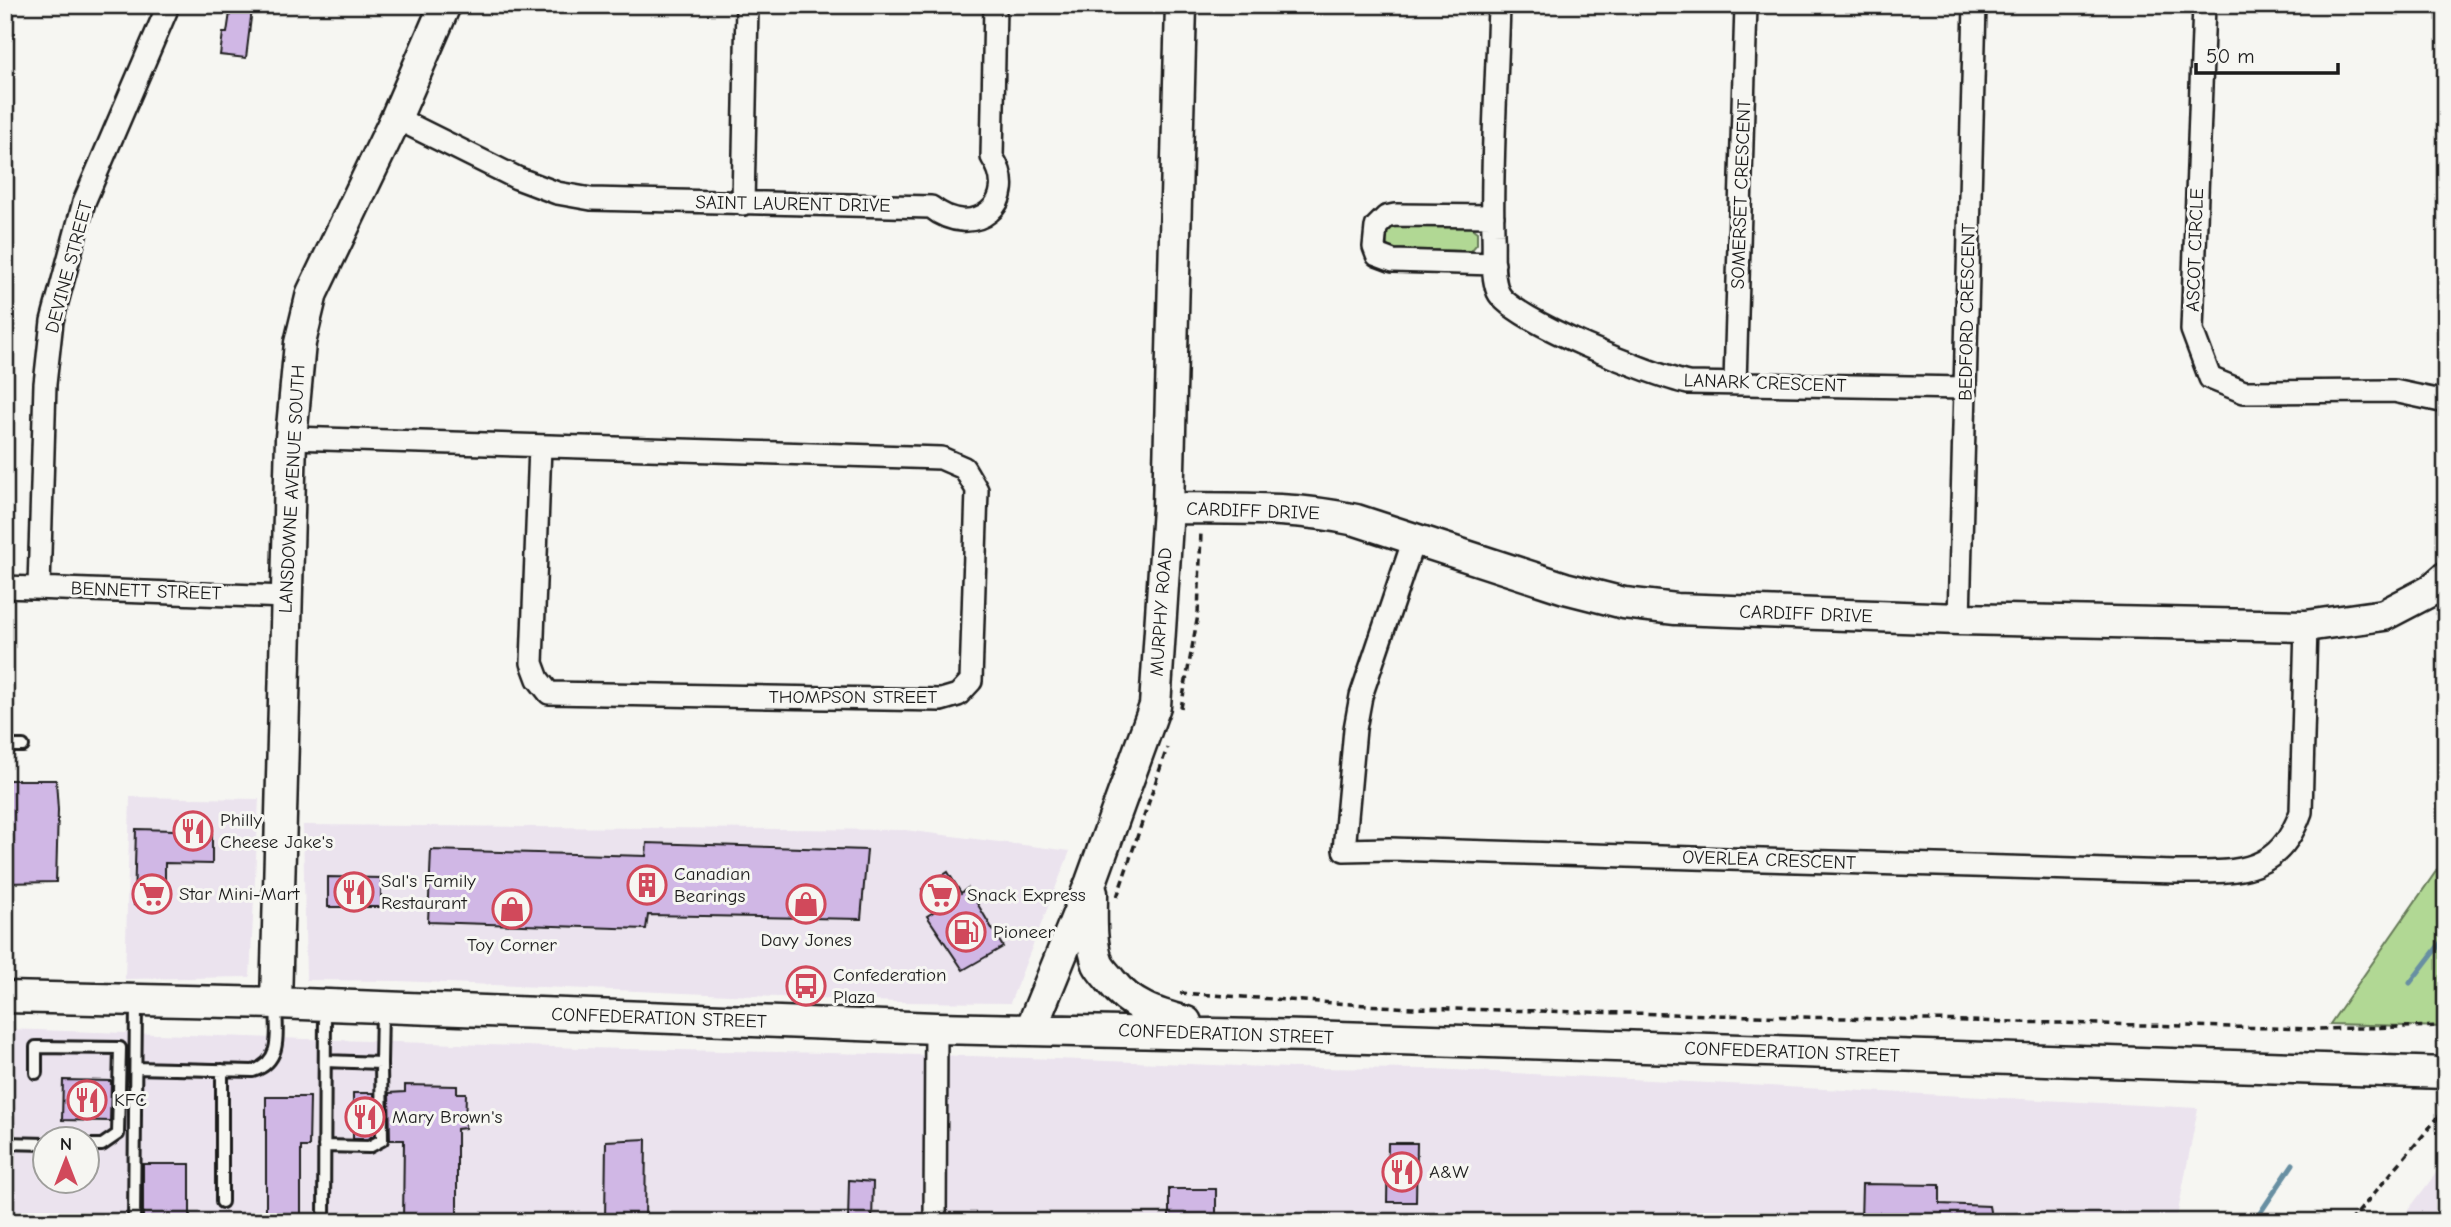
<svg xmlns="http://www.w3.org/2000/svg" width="2451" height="1227" font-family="'Comic Neue',sans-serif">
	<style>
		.built { fill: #ebe3ee; fill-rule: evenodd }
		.green { fill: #b1d894; stroke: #667a58; stroke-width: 2 }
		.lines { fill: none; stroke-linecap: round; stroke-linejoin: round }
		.stream { stroke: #678fa2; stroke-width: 5 }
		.building { fill: #d0b7e5; stroke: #1c1c1c; stroke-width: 2 }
		.lane-casing { stroke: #1c1c1c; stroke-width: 16 }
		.street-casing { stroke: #1c1c1c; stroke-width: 26 }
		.secondary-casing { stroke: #1c1c1c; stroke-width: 35 }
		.path { stroke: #1c1c1c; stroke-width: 3.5; stroke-dasharray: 7 5; stroke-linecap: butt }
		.lane { stroke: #f6f6f2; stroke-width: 10 }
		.street { stroke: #f6f6f2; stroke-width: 21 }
		.secondary { stroke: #f6f6f2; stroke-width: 30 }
		.labels { text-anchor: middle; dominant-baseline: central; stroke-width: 6; stroke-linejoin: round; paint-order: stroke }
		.street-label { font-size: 19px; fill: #1c1c1c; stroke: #f6f6f2 }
		.poi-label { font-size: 19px; fill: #1c1c1c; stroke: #f6f6f2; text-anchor: start }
	</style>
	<rect width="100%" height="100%" fill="#f6f6f2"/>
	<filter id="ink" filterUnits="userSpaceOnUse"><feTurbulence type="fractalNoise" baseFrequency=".0143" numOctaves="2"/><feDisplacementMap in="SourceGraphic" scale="14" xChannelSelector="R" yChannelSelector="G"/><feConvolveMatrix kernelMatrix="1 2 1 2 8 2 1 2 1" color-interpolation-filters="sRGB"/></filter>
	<g filter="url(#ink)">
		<path class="built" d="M 130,797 L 259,799 L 250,977 L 125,979 Z
			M 303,825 L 905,830 L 1070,851 L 1010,1003 L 896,1002 L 398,981 L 306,980 Z
			M 5,1029 L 582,1048 L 972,1056 L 1292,1068 L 1434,1069 L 2198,1108 L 2176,1222 L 5,1222 ZM 46,1140 L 88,1140 L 88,1182 L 46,1182 Z
			M 2446,1160 L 2446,1222 L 2399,1222 Z"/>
		<path class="green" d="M 1392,225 L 1470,227 L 1477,232 L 1477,244 L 1471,251 L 1390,249 L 1387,245 L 1386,229 Z
			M 2446,857 L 2446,1027 L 2330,1024 Z"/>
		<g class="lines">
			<path class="stream" d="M 2410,983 L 2446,936
				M 2254,1222 L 2293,1164"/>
		</g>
		<path class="building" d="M 231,6 L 252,9 L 246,58 L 220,55 L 223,33 L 227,33 Z
			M 5,780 L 56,780 L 58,810 L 56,882 L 5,883 Z
			M 136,829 L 212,831 L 212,864 L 165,863 L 165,906 L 134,905 Z
			M 647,843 L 867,850 L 861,919 L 648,915 L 646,929 L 428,922 L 431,850 L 646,856 Z
			M 948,872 L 961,893 L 968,888 L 1003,947 L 963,970 L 927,916 L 935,911 L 922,889 Z
			M 328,877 L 381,878 L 381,907 L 328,907 Z
			M 63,1080 L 111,1081 L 110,1121 L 62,1120 Z
			M 405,1085 L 457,1086 L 457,1093 L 466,1093 L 465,1128 L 457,1129 L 457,1222 L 403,1222 L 404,1140 L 390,1140 L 389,1093 L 405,1092 Z
			M 353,1093 L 374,1093 L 374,1135 L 367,1139 L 353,1139 Z
			M 266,1097 L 310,1097 L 309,1147 L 301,1147 L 301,1222 L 266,1222 Z
			M 646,1139 L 645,1222 L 605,1222 L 606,1141 Z
			M 1388,1143 L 1417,1143 L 1416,1202 L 1387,1202 Z
			M 143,1164 L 190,1164 L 190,1222 L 143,1222 Z
			M 849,1180 L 873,1182 L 872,1222 L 848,1222 Z
			M 1862,1184 L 1940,1185 L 1940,1204 L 1989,1206 L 1992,1222 L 1861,1222 Z
			M 1169,1189 L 1216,1189 L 1216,1222 L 1169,1222 Z"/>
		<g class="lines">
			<g class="lane-casing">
				<path id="lane" d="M 5,746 L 23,746
					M 325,1061 L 381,1063 L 382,1010
					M 136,1068 L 253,1071 C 284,1061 276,1030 276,1004
					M 222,1070 L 222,1202
					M 36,1073 L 36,1047 L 120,1048 L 118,1134 L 102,1145 L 88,1145
					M 5,1143 L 46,1144
					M 324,1146 L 369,1147 L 382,1140 L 381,1063
					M 134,1222 L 136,1003
					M 324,1222 L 325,1008"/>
			</g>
			<g class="street-casing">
				<path id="street" d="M 1499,5 C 1497,81 1491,158 1493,234 C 1494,252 1491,275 1498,292 C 1510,320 1655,376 1688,383 L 1965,388
					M 2204,5 L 2192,330 L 2210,378 L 2244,392 L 2394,391 L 2446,402
					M 396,118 L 517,178 L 557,193 L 591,199 L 931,207 C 975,242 1022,201 992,157 L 995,5
					M 743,204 L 747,5
					M 1493,216 L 1395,215 L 1386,217 L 1376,227 L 1374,247 L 1377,255 L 1393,261 L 1494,264
					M 1735,383 L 1746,5
					M 291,438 L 941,458 L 964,468 L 977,490 L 971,681 L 958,695 L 941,700 L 549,693 L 538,679 L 532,663 L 540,446
					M 1414,539 L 1361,696 L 1355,729 L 1344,850 L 1390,849 L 2175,872 C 2234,872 2278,877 2301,812 L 2306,626
					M 5,587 L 286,597
					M 39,587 L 45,384 L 52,321 L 84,202 L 166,11 L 162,5
					M 1959,619 L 1975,5
					M 935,1222 L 936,1028"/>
			</g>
			<g class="secondary-casing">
				<path id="secondary" d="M 1168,508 C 1231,509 1293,506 1356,520 L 1565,588 L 1624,603 L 1676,609 L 1959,619 L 2306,626 L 2384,615 L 2430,591 L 2446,577
					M 1092,893 C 1092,915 1090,942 1098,964 C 1101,970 1107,976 1111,981 C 1131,1007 1156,1014 1186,1022
					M 5,997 L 276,1003 L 936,1028 L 1307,1036 L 2446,1073
					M 276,1003 L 291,438 L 300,343 L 312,293 L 396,118 L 445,5
					M 1031,1029 L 1091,882 L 1155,706 L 1168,508 L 1181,5"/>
			</g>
			<path class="path" d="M 1181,708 L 1198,615 L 1201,531
				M 1117,897 L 1167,748
				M 1180,993 L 1412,1008 L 2315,1029 L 2446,1026
				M 2350,1222 L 2446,1108"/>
			<use href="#lane" class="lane"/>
			<use href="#street" class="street"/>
			<use href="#secondary" class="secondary"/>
		</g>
	</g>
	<defs>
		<g id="restaurant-ring" transform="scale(2.0125)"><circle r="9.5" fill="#f6f6f2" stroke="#d1495b" stroke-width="1.5"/><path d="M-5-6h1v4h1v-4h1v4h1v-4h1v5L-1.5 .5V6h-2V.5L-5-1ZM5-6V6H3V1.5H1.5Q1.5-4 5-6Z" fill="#d1495b"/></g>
		<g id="building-ring" transform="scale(2.0125)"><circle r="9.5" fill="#f6f6f2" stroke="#d1495b" stroke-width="1.5"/><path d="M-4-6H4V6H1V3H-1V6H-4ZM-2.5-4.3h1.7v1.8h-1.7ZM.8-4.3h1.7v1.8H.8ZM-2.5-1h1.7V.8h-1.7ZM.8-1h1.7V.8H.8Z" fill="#d1495b"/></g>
		<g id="supermarket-ring" transform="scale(2.0125)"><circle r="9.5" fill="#f6f6f2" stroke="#d1495b" stroke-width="1.5"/><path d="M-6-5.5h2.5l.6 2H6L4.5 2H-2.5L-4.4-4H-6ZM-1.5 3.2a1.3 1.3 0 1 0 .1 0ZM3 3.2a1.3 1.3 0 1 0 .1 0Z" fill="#d1495b"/></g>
		<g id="shop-ring" transform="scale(2.0125)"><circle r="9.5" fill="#f6f6f2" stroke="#d1495b" stroke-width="1.5"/><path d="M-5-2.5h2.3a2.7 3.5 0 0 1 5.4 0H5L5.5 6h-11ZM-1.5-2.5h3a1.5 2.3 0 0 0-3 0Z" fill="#d1495b"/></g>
		<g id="fuel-ring" transform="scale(2.0125)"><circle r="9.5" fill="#f6f6f2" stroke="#d1495b" stroke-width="1.5"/><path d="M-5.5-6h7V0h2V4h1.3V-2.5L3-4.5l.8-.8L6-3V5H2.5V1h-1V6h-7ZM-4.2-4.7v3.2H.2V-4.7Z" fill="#d1495b"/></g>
		<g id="bus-ring" transform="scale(2.0125)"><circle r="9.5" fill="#f6f6f2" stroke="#d1495b" stroke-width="1.5"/><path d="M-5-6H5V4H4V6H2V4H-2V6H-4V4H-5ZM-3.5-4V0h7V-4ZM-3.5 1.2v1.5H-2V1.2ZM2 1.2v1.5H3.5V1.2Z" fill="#d1495b"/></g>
	</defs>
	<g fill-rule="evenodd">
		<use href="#restaurant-ring" x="193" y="831"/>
		<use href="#building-ring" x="647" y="885"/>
		<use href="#restaurant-ring" x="354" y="892"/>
		<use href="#supermarket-ring" x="152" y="894"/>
		<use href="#supermarket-ring" x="940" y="895"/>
		<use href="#shop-ring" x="806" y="904"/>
		<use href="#shop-ring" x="512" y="909"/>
		<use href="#fuel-ring" x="966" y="932"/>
		<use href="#bus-ring" x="806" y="986"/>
		<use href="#restaurant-ring" x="87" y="1100"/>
		<use href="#restaurant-ring" x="365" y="1117"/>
		<use href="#restaurant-ring" x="1402" y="1172"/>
	</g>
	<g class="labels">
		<g class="street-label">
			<text transform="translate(1741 194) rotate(-88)">SOMERSET CRESCENT</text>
			<text transform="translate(793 204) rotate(1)">SAINT LAURENT DRIVE</text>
			<text transform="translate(2195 250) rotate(-88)">ASCOT CIRCLE</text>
			<text transform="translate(69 267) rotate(-75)">DEVINE STREET</text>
			<text transform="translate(1967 312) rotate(-89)">BEDFORD CRESCENT</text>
			<text transform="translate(1765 383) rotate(2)">LANARK CRESCENT</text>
			<text transform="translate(292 489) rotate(-87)">LANSDOWNE AVENUE SOUTH</text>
			<text transform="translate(1253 511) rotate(2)">CARDIFF DRIVE</text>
			<text transform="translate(146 591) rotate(2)">BENNETT STREET</text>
			<text transform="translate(1161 612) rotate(-86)">MURPHY ROAD</text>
			<text transform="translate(1806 614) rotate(2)">CARDIFF DRIVE</text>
			<text x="853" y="697">THOMPSON STREET</text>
			<text transform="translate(1769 860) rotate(2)">OVERLEA CRESCENT</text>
			<text transform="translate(659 1018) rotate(2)">CONFEDERATION STREET</text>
			<text transform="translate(1226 1034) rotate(2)">CONFEDERATION STREET</text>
			<text transform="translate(1792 1052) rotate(2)">CONFEDERATION STREET</text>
		</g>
		<g class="poi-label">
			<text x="220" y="820">Philly<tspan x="220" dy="22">Cheese Jake's</tspan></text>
			<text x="674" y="874">Canadian<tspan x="674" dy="22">Bearings</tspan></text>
			<text x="381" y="881">Sal's Family<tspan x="381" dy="22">Restaurant</tspan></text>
			<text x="179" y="894">Star Mini-Mart</text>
			<text x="967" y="895">Snack Express</text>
			<text x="993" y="932">Pioneer</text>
			<text x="806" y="940" text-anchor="middle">Davy Jones</text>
			<text x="512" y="945" text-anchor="middle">Toy Corner</text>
			<text x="833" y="975">Confederation<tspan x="833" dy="22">Plaza</tspan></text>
			<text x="114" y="1100">KFC</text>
			<text x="392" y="1117">Mary Brown's</text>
			<text x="1429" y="1172">A&amp;W</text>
		</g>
	</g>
	<rect width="2451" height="1227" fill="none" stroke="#f6f6f2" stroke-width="28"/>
	<rect x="14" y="14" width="2423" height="1199" fill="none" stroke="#1c1c1c" stroke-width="2.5" filter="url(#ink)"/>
	<g transform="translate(66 1160)"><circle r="33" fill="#f6f6f2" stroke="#9f9f9c" stroke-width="2"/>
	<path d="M0-5L12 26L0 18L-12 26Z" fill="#d1495b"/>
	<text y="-10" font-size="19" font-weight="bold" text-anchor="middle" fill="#1c1c1c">N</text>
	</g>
	<path d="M2196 63v10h142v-10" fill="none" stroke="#1c1c1c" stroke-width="3.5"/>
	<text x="2206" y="63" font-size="21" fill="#1c1c1c" stroke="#f6f6f2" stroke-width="5" paint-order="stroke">50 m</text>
</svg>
